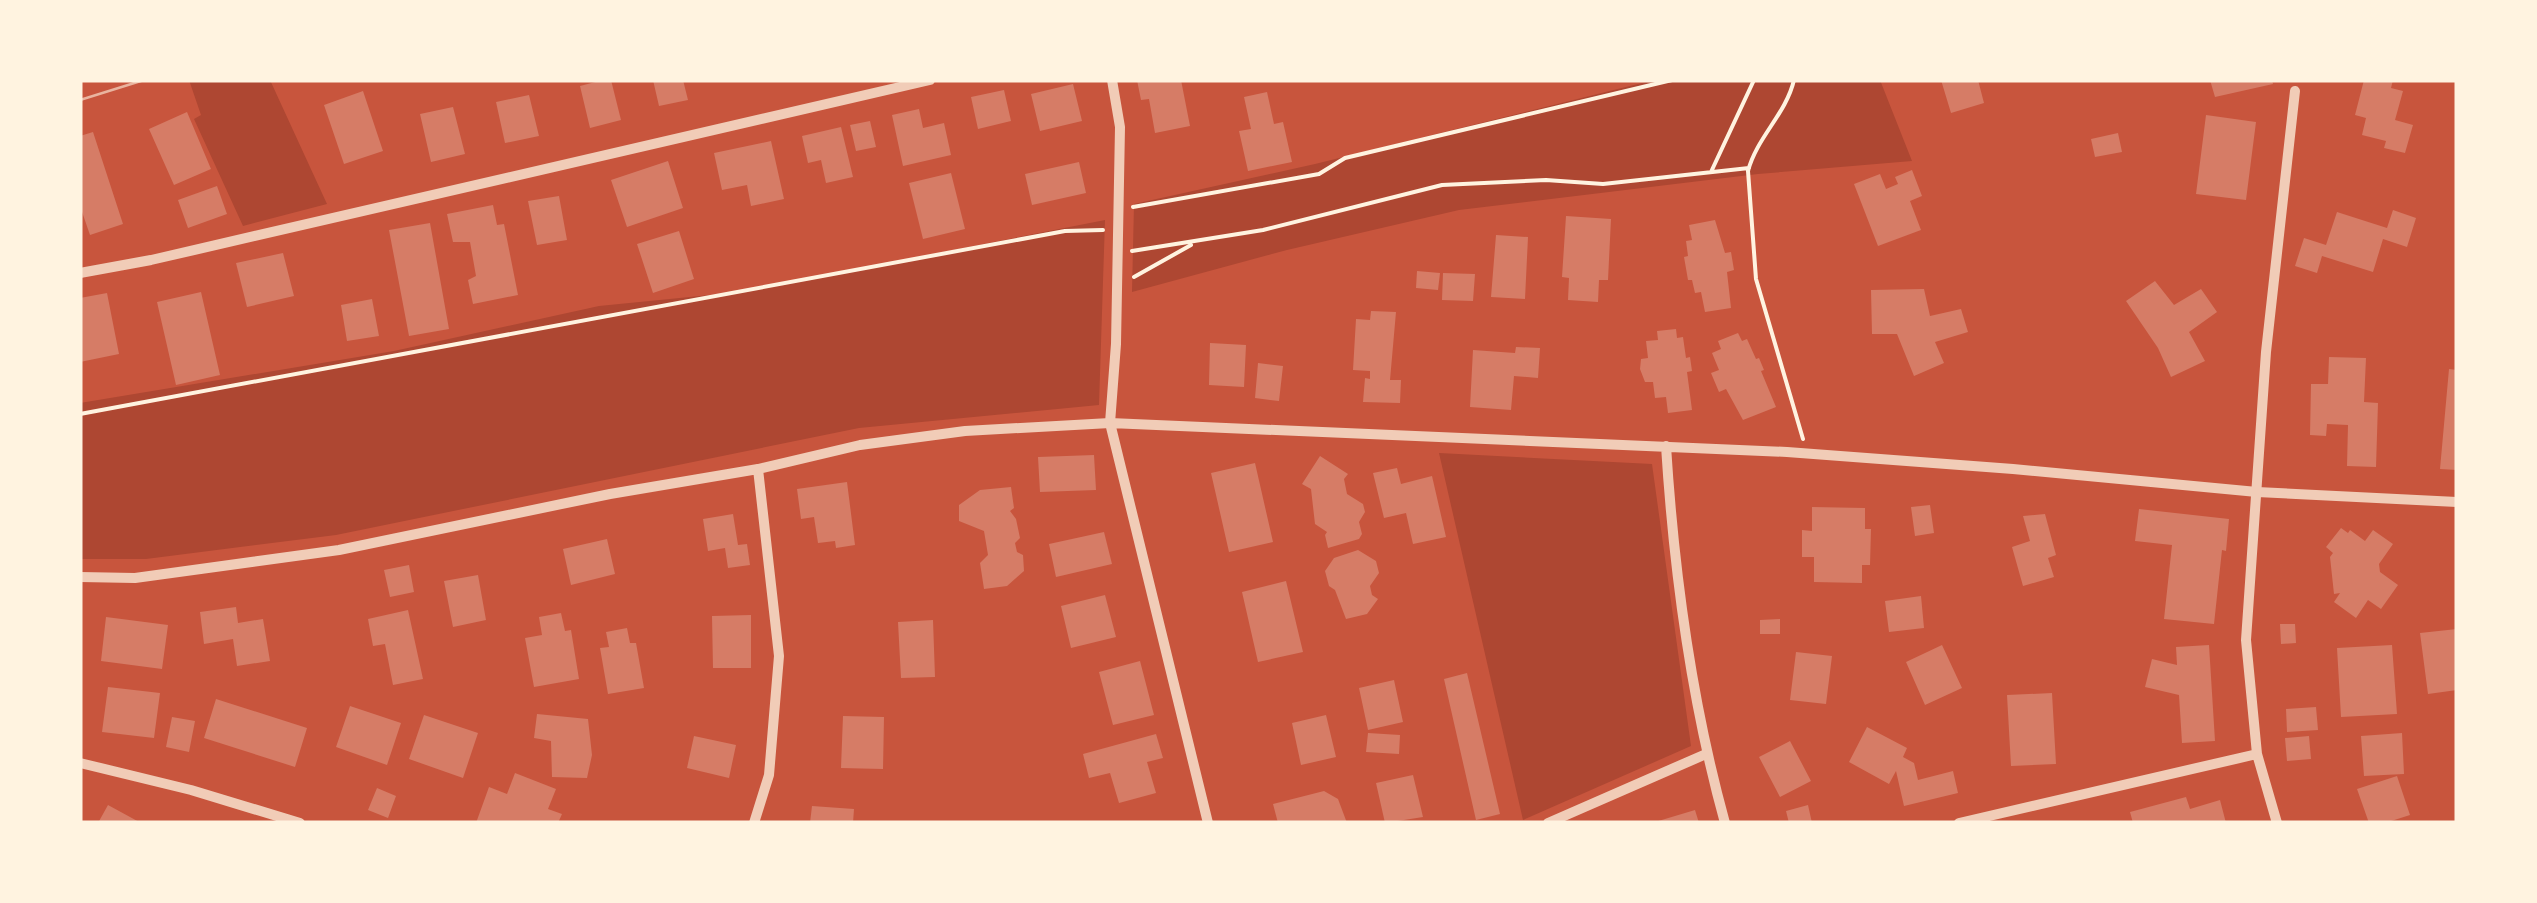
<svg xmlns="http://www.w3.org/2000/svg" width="2537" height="903" font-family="'Times New Roman',serif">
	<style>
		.green { fill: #ae4732 }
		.building { fill: #d67c66 }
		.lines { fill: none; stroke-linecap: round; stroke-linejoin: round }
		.path { stroke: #fff3e0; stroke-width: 4 }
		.minor { stroke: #f1ccb7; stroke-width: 10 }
		.tram { stroke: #e9b49f; stroke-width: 2.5 }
	</style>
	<rect width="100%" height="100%" fill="#c8553d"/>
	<path class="green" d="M 189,80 L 270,80 L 327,204 L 243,226 L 194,119 L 201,115 Z
		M 1654,80 L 1880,80 L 1912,161 L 1758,174 L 1459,210 L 1287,250 L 1132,292 L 1134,204 L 1315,164 Z
		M 1105,220 L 1099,405 L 859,428 L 336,535 L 146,559 L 80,559 L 80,403 L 394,351 L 599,306 L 740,292 Z
		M 1439,453 L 1652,464 L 1691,746 L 1523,820 Z"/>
	<path class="building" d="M 603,80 L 611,80 L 621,120 L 590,128 L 580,86 Z
		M 653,80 L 683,80 L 688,100 L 659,106 Z
		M 1137,80 L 1181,80 L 1190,126 L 1155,133 L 1149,99 L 1141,100 Z
		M 1941,80 L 1978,80 L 1984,103 L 1951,113 Z
		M 2210,80 L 2272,80 L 2273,84 L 2215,97 Z
		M 2364,80 L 2393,80 L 2391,88 L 2403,91 L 2395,120 L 2413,125 L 2405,153 L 2384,148 L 2386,141 L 2362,135 L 2366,118 L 2355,115 Z
		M 1073,84 L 1082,121 L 1040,131 L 1031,94 Z
		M 1004,90 L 1011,121 L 978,129 L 971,97 Z
		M 363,91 L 383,151 L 344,164 L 324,105 Z
		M 1267,92 L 1274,124 L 1283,122 L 1292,162 L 1248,171 L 1239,131 L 1251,129 L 1244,97 Z
		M 529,95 L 539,136 L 505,143 L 496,102 Z
		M 453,107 L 465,154 L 431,162 L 420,114 Z
		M 919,109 L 923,128 L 944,123 L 951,155 L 903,166 L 892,115 Z
		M 187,112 L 211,169 L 174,185 L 149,129 Z
		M 2206,115 L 2256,122 L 2246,200 L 2196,194 Z
		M 870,121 L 876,147 L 856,151 L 850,125 Z
		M 841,127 L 853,177 L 826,183 L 821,160 L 808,163 L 802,136 Z
		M 93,132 L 123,224 L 90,235 L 80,206 L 80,136 Z
		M 2118,133 L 2122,152 L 2095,157 L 2091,139 Z
		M 771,141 L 784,199 L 751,206 L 747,185 L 722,190 L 714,153 Z
		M 668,161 L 683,208 L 627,227 L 611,180 Z
		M 1079,162 L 1086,193 L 1032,205 L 1025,174 Z
		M 1912,170 L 1922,196 L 1910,201 L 1921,230 L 1878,246 L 1854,184 L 1880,174 L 1886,189 L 1898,184 L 1895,177 Z
		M 951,173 L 965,229 L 923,239 L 909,183 Z
		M 217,186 L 227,214 L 188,228 L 178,200 Z
		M 559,196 L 567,240 L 537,245 L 528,201 Z
		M 493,205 L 497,225 L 504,224 L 518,295 L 473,304 L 468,280 L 476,276 L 470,242 L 453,242 L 447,214 Z
		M 2393,210 L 2416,218 L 2407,247 L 2383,239 L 2373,272 L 2322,256 L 2317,273 L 2295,266 L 2304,238 L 2326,245 L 2337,212 L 2387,228 Z
		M 1566,216 L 1611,219 L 1608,280 L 1599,280 L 1598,302 L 1568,300 L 1569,278 L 1562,277 Z
		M 1715,220 L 1725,253 L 1731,252 L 1734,270 L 1727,272 L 1731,308 L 1705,312 L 1701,292 L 1695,293 L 1692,280 L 1688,280 L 1684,257 L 1688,256 L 1686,241 L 1692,240 L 1689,225 Z
		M 430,223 L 449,329 L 409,336 L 389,230 Z
		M 679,231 L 694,279 L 653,293 L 637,244 Z
		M 1496,235 L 1528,237 L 1525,299 L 1491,297 Z
		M 283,253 L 294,296 L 247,307 L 236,263 Z
		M 1417,271 L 1440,273 L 1438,290 L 1416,288 Z
		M 1443,273 L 1475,274 L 1473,301 L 1442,300 Z
		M 2155,281 L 2174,305 L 2201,289 L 2217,312 L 2189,332 L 2205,361 L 2171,377 L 2158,348 L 2126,301 Z
		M 1924,289 L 1930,316 L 1961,309 L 1968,332 L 1935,342 L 1944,363 L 1914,376 L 1897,334 L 1872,334 L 1871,290 Z
		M 201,292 L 220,375 L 176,385 L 157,302 Z
		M 107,293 L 119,354 L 80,362 L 80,298 Z
		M 372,299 L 379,336 L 347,341 L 341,305 Z
		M 1371,311 L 1396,312 L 1390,380 L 1401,380 L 1400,403 L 1363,402 L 1365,378 L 1370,379 L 1370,371 L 1353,370 L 1356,319 L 1370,320 Z
		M 1676,329 L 1677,338 L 1683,337 L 1686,358 L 1690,357 L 1692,371 L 1687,372 L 1692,410 L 1668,413 L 1666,397 L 1655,398 L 1653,382 L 1645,382 L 1640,369 L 1641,359 L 1648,358 L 1646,341 L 1658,340 L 1657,331 Z
		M 1738,333 L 1742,341 L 1747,339 L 1756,359 L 1759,358 L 1764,370 L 1761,371 L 1776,407 L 1743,420 L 1726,389 L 1719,392 L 1711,373 L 1719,370 L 1712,353 L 1721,349 L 1718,341 Z
		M 1210,343 L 1246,345 L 1244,387 L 1209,385 Z
		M 1516,347 L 1540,348 L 1538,378 L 1514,376 L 1511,410 L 1470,407 L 1473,350 L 1515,353 Z
		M 2329,357 L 2366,358 L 2364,402 L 2378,403 L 2376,467 L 2347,466 L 2348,425 L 2327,424 L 2326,436 L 2310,435 L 2311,384 L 2328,384 Z
		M 1258,363 L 1283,366 L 1279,401 L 1255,398 Z
		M 2449,369 L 2457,370 L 2457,470 L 2440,469 Z
		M 1094,455 L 1096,490 L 1040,492 L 1038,457 Z
		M 1320,456 L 1348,474 L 1344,479 L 1347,494 L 1363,504 L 1365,512 L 1359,522 L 1362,534 L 1359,539 L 1328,548 L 1325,535 L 1327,532 L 1315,524 L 1311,489 L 1302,484 Z
		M 1255,463 L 1273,542 L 1229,552 L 1211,473 Z
		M 1397,468 L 1401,484 L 1432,476 L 1446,537 L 1413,544 L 1406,513 L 1384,518 L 1373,473 Z
		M 847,482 L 855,545 L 836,548 L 835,541 L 818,543 L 814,517 L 801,519 L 797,489 Z
		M 1011,487 L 1014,508 L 1010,511 L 1016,519 L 1020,538 L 1015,543 L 1017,552 L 1023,555 L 1024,571 L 1007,586 L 984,589 L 980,563 L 988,555 L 984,531 L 959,521 L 959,505 L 980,490 Z
		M 1930,505 L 1934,533 L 1915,536 L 1911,507 Z
		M 1812,507 L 1865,508 L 1865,529 L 1871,529 L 1870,565 L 1862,565 L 1862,583 L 1814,582 L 1814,557 L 1802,557 L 1802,530 L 1812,531 Z
		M 2139,509 L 2229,519 L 2226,551 L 2222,550 L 2214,624 L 2164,619 L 2172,545 L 2135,541 Z
		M 733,514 L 738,545 L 747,544 L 750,565 L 728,568 L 725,548 L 708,551 L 703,519 Z
		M 2045,514 L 2056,555 L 2048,558 L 2054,577 L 2023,586 L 2012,547 L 2030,541 L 2023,516 Z
		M 2341,528 L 2348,533 L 2350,530 L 2365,541 L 2373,530 L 2393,544 L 2379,564 L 2380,572 L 2398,585 L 2381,609 L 2368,600 L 2356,618 L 2334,602 L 2340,593 L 2334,594 L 2330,557 L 2333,553 L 2326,547 Z
		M 1104,532 L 1112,564 L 1056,577 L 1049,544 Z
		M 607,539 L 615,574 L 571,585 L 563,549 Z
		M 1358,550 L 1376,561 L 1379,573 L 1370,586 L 1372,595 L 1378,599 L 1367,614 L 1346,619 L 1335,590 L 1329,586 L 1325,571 L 1334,558 Z
		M 409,565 L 414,592 L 390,597 L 384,570 Z
		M 478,575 L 486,620 L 453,627 L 444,581 Z
		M 1286,581 L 1303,652 L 1258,662 L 1242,592 Z
		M 1105,595 L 1116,637 L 1071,648 L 1061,606 Z
		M 1921,596 L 1924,628 L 1889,632 L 1885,601 Z
		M 236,607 L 238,623 L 263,619 L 270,661 L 237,666 L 233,639 L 204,644 L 200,612 Z
		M 408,610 L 423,679 L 393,685 L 385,644 L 373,646 L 368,619 Z
		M 561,613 L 565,631 L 571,630 L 579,679 L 534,687 L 525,638 L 542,635 L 539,617 Z
		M 751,615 L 751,668 L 713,668 L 712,616 Z
		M 106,617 L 168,625 L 162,669 L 101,661 Z
		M 1780,619 L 1780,634 L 1760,634 L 1760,620 Z
		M 933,620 L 935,677 L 901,678 L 898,622 Z
		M 2280,624 L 2295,624 L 2296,643 L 2281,644 Z
		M 627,628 L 630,643 L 636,643 L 644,688 L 608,694 L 600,648 L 609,647 L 606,632 Z
		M 2457,629 L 2457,690 L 2428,694 L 2420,633 Z
		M 1942,645 L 1962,688 L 1925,705 L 1906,662 Z
		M 2209,645 L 2215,741 L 2182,743 L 2179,695 L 2145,687 L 2152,659 L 2177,665 L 2176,647 Z
		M 2392,645 L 2397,714 L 2341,717 L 2337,648 Z
		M 1796,652 L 1832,656 L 1826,704 L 1790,700 Z
		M 1140,661 L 1154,715 L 1113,725 L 1099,672 Z
		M 1467,673 L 1500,814 L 1476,820 L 1444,679 Z
		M 1394,680 L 1403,722 L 1368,730 L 1359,688 Z
		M 108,687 L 160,693 L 154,738 L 102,732 Z
		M 2052,693 L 2056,764 L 2011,766 L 2007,695 Z
		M 216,699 L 307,728 L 295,767 L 204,738 Z
		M 350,706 L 401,723 L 387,765 L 336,747 Z
		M 2316,707 L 2318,730 L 2287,732 L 2286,709 Z
		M 537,714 L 588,719 L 592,755 L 587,778 L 552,777 L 551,741 L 534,738 Z
		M 424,715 L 478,733 L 463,778 L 409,759 Z
		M 1326,715 L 1336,757 L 1301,765 L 1292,723 Z
		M 843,716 L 884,717 L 883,769 L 841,768 Z
		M 172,717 L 195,721 L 189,752 L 166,747 Z
		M 1867,727 L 1907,748 L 1903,757 L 1914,763 L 1918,780 L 1953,771 L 1958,793 L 1904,806 L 1896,771 L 1889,784 L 1849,762 Z
		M 1368,733 L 1400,735 L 1399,754 L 1366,752 Z
		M 2402,733 L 2404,774 L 2364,776 L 2361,736 Z
		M 1156,734 L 1163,758 L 1147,762 L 1156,793 L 1119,803 L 1110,773 L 1089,778 L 1083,754 Z
		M 694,736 L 736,745 L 729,778 L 687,768 Z
		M 2309,736 L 2311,759 L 2287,761 L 2285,738 Z
		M 1790,741 L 1811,781 L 1780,797 L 1759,757 Z
		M 515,773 L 556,789 L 548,809 L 562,814 L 558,823 L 476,823 L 489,787 L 507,794 Z
		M 1413,775 L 1423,817 L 1385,823 L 1376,783 Z
		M 2397,776 L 2410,815 L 2385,823 L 2369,823 L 2357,789 Z
		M 377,788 L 396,796 L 388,818 L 368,810 Z
		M 1324,791 L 1338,799 L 1347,823 L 1278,823 L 1273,804 Z
		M 2186,797 L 2190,809 L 2220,800 L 2226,823 L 2133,823 L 2130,812 Z
		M 108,805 L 141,823 L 98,823 Z
		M 1808,805 L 1812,823 L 1789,823 L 1786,811 Z
		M 812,806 L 854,809 L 853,823 L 810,823 Z
		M 1695,810 L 1699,823 L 1655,823 L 1655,822 Z"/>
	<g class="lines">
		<path class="path" d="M 1794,80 C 1786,114 1757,137 1748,171 L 1756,279 L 1803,439
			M 1711,172 L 1754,80
			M 1133,207 L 1319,174 L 1345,158 L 1672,80
			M 1132,251 L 1263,230 L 1442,185 L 1546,180 L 1603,184 L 1749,168
			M 1134,277 L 1191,245
			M 80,414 L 1065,231 L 1103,230"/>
		<path class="minor" d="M 1112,80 L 1120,127 L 1116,344 L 1110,423 L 1208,823
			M 80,273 L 151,260 L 930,80
			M 1666,446 C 1674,573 1691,700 1725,823
			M 80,577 L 135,578 L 339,550 L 610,494 L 758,469 L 860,445 L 965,431 L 1110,423 L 1787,452 L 2013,469 L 2257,492 L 2457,502
			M 80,763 L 191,790 L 300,823
			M 754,823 L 769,775 L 779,656 L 758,469
			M 1548,823 L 1706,754
			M 1959,823 L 2257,754
			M 2277,823 L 2257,754 L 2246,640 L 2266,352 L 2295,91"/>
		<path class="tram" d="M 80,100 L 144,80"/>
	</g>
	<rect width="2537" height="903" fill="none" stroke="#fff3e0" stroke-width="165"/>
</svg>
